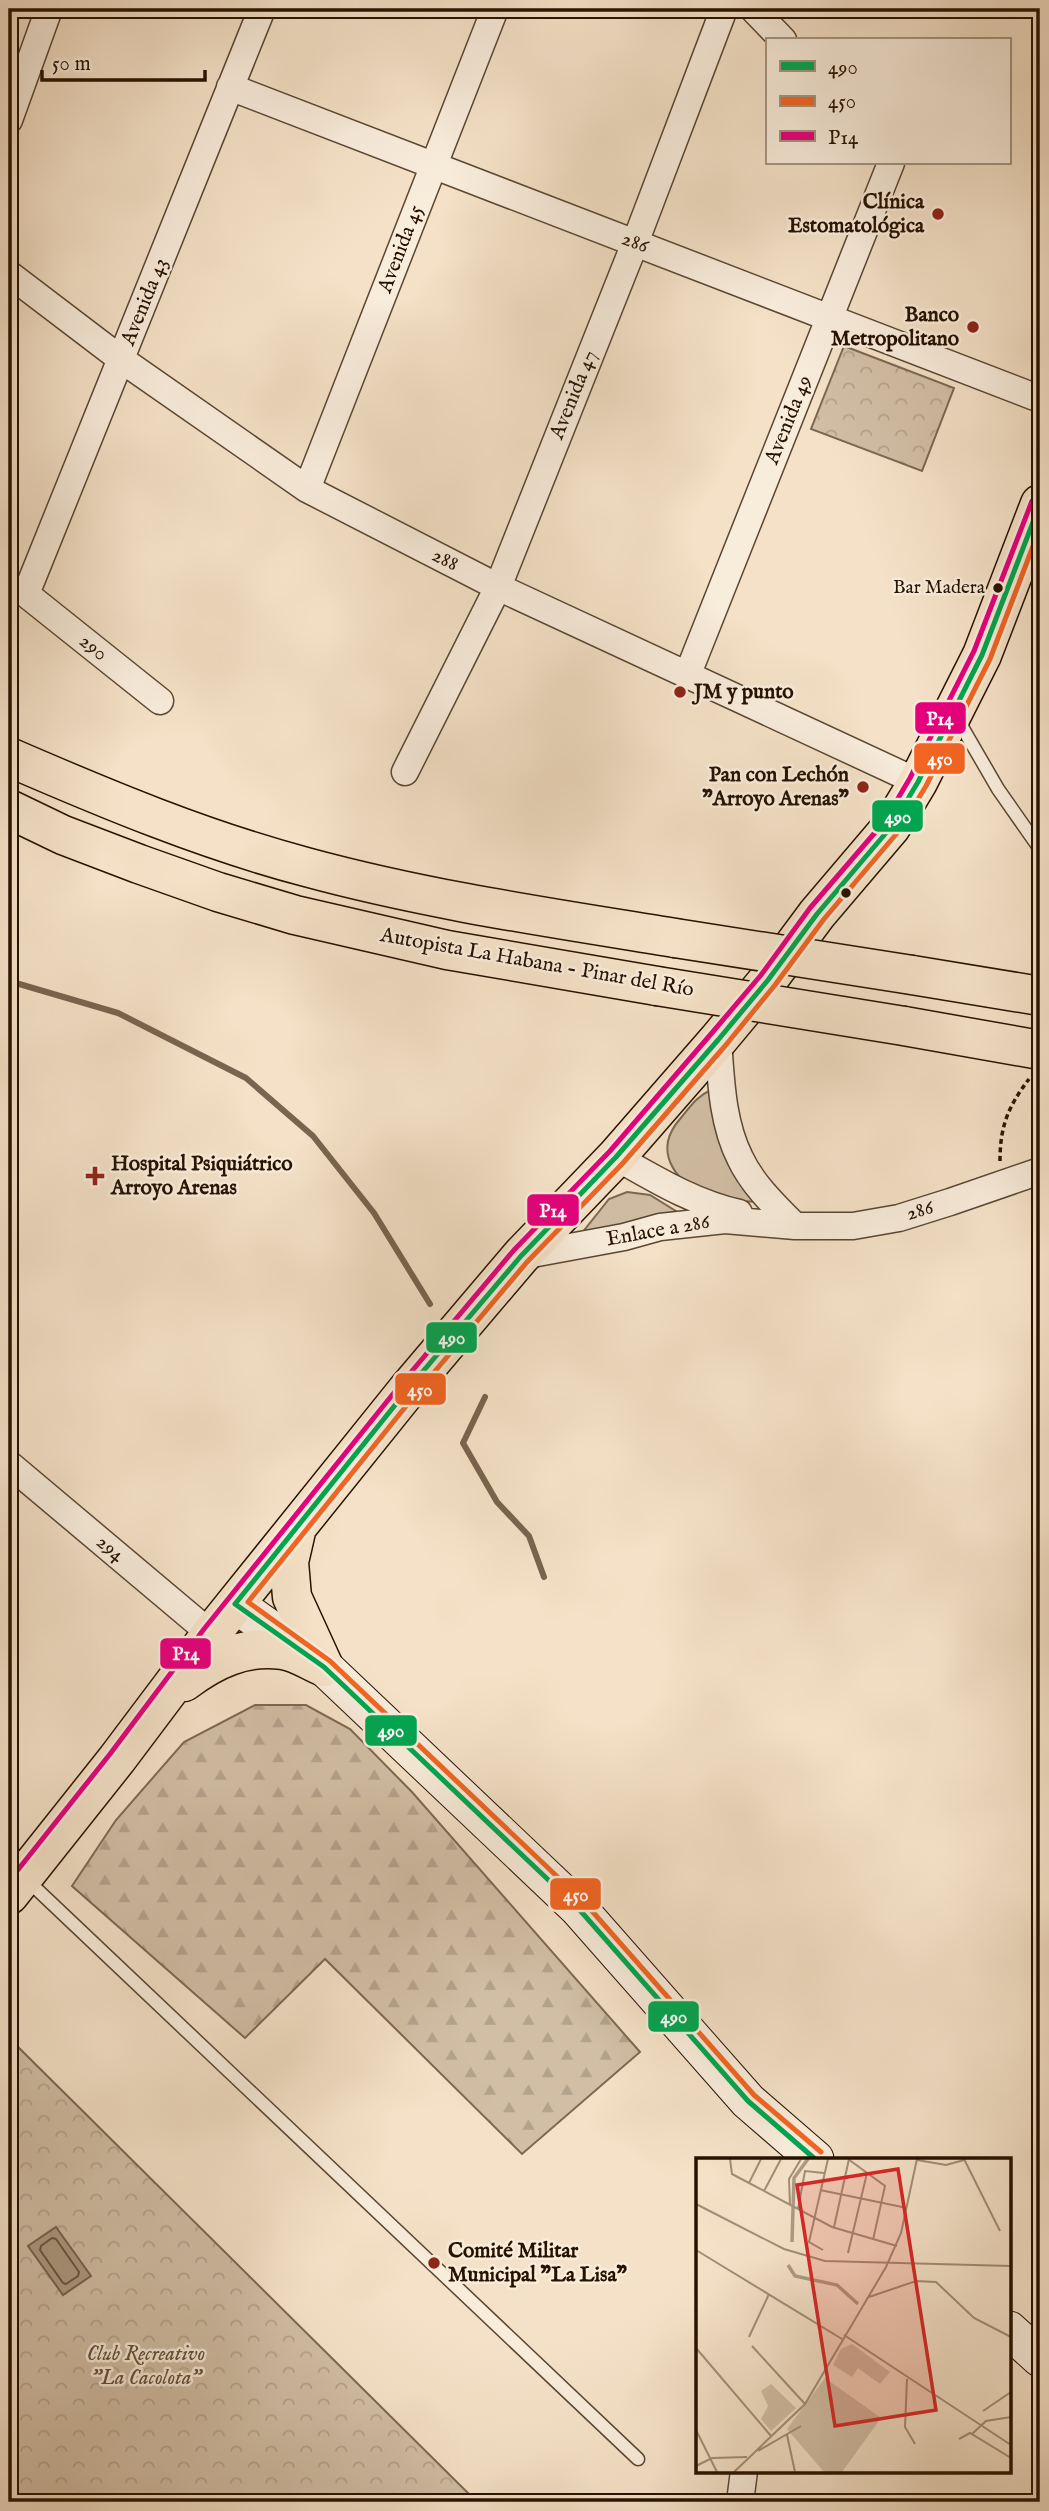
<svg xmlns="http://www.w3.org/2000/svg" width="1049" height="2511" font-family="'IM FELL English',serif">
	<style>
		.green { fill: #d1bea5; stroke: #7c6852; stroke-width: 2 }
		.forest { fill: url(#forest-firs); stroke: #7c6852; stroke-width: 2 }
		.park { fill: url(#park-crowns); stroke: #7c6852; stroke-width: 2 }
		.water { fill: #ae9b83; stroke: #78644f; stroke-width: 2 }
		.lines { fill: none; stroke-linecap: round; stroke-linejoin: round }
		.shore { stroke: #6a5642; stroke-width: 2 }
		.stream { stroke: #78644f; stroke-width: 6 }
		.service-casing { stroke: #5a4632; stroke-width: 15 }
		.minor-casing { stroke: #5a4632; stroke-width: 29 }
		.secondary-casing { stroke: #271200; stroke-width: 39 }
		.primary-casing { stroke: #271200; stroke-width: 41 }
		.motorway-casing { stroke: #271200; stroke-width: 41 }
		.path { stroke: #271200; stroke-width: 3.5; stroke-dasharray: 5 3.5; stroke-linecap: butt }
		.service { stroke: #f8ecdb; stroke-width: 12 }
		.minor { stroke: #f8ecdb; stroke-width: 26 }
		.secondary { stroke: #f8ecdb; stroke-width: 37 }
		.primary { stroke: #f4e1c7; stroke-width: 38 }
		.motorway { stroke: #f4e1c7; stroke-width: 38 }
		.motorway-bridge-casing { stroke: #271200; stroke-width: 41; stroke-linecap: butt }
		.motorway-bridge { stroke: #f4e1c7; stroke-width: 38 }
		.bus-1-casing { stroke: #f8ecdb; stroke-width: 10 }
		.bus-2-casing { stroke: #f8ecdb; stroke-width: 10 }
		.bus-3-casing { stroke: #f8ecdb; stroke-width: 10 }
		.bus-1 { stroke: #00a651; stroke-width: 5 }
		.bus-2 { stroke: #f26522; stroke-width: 5 }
		.bus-3 { stroke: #e5007d; stroke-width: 5 }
		.poi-dot { fill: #8f2418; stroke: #f8ecdb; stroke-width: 2.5 }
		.bus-dot { fill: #271200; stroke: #f8ecdb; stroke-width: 2.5 }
		.labels { text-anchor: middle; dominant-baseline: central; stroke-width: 5; stroke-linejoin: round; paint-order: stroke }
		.bus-label { font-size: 19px; fill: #271200; stroke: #f8ecdb; text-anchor: end }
		.poi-label { font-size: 21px; font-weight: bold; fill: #271200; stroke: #f8ecdb; text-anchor: end }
		.street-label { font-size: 21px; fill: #271200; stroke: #f8ecdb }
		.park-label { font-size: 21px; font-style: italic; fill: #624e3a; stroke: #f8ecdb }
		.inset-river { fill: none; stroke: #ae9b83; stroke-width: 3.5 }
		.inset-road { fill: none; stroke: #a28e77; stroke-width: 2 }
		.view { fill: #d62828; fill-opacity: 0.15; stroke: #d62828; stroke-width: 3.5 }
		.inset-edge { fill: none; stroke: #271200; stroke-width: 3.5 }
		.line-badge { stroke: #f8ecdb; stroke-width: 2.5 }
		.badge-label { font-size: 19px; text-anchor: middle; font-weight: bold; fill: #fff }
	</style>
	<defs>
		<pattern id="forest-firs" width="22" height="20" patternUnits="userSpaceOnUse" patternTransform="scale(1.75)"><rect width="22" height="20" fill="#d1bea5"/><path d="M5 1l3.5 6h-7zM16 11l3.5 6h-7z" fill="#b3a28c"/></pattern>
		<pattern id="park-crowns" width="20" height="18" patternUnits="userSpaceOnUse" patternTransform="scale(1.75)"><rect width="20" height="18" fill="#d1bea5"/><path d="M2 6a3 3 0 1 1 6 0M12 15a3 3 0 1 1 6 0" fill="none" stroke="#b3a28c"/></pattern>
	</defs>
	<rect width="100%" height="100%" fill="#f4e1c7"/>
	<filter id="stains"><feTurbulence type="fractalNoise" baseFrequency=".00286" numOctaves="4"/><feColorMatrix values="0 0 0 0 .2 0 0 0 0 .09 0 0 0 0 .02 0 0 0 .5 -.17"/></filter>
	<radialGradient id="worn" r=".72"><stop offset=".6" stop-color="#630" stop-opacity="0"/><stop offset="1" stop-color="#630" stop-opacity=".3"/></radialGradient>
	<path class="green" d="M 711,1090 L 760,1202 C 743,1201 722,1202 706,1195 C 673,1180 653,1150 680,1119 C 690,1107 697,1096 711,1090 Z
		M 627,1192 L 650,1195 L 679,1213 L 582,1233 L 609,1199 Z"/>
	<path class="forest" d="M 255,1705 L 306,1705 L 350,1729 L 412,1792 L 640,2052 L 522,2154 L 325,1959 L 245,2038 L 72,1886 L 116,1820 L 184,1742 Z"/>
	<path class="park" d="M 844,346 L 954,388 L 922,471 L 811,429 Z
		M 9,2038 L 474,2499 L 471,2502 L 9,2502 Z"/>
	<path class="water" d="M 56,2227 L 91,2276 L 63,2295 L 28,2246 Z"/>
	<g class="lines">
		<path class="shore" d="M 52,2238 L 56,2239 L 79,2272 L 78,2276 L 66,2284 L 63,2283 L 40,2250 L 41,2246 Z"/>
		<path class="stream" d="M 9,981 L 118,1013 L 246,1078 L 313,1136 L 374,1213 L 430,1304
			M 485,1397 L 463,1443 L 497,1502 L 529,1536 L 544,1577"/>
		<g class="service-casing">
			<path id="service" d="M 958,720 L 998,789 L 1040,849
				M 26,1879 L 638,2459
				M 9,2498 L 13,2502"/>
		</g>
		<g class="minor-casing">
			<path id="minor" d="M 753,9 L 783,40
				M 230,87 L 1040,399
				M 9,120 L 49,9
				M 9,274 L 122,360 L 307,489 L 498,587 L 918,782
				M 307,489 L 495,9
				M 687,676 L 891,163
				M 160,701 L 26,594 L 262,9
				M 405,772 L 498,587 L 635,243 L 724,9
				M 718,1040 C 721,1080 722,1122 740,1158 C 752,1184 775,1206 795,1226
				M 616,1157 C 655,1179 694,1203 739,1213
				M 521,1256 L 624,1237 L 660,1227 L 725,1220 L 795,1226 L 853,1226 L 899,1218 L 950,1202 L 1040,1171
				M 9,1464 L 211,1634
				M 740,2502 L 744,2471"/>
		</g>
		<g class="secondary-casing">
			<path id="secondary" d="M 235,1604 L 324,1667 L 578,1908 L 748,2101 L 815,2159
				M 1009,2330 L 1040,2358"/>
		</g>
		<g class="primary-casing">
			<path id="primary" d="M 297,1527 L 289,1562 L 292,1597 L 324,1667
				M 184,1682 C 213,1660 244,1645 282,1650 C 296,1651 311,1662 324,1667
				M 9,1895 L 117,1759 L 211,1634 L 408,1389 L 521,1256 L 616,1157 L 718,1040 L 768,980 L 817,914 L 891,827 L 918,782 L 982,655 L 1040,504"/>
		</g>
		<g class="motorway-casing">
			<path id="motorway" d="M 9,757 C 106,799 204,840 306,867 C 427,900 552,918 675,938
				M 9,809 L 63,835 L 139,864 L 218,892 L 295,915 L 447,950 L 657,986
				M 912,975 L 1040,996
				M 904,1026 L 1040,1050"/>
		</g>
		<path class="path" d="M 1000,1161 C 1000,1126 1008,1107 1029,1079"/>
		<use href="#service" class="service"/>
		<use href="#minor" class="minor"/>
		<use href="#secondary" class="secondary"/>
		<use href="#primary" class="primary"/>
		<use href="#motorway" class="motorway"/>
		<g class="motorway-bridge-casing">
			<path id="motorway-bridge" d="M 675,938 L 912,975
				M 657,986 L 904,1026"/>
		</g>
		<use href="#motorway-bridge" class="motorway-bridge"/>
		<g class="bus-1-casing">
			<path id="bus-1" d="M 235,1604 L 408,1389 L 521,1256 L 616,1157 L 718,1040 L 768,980 L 817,914 L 891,827 L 918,782 L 982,655 L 1040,504
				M 235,1604 L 324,1667 L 578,1908 L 748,2101 L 815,2159"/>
		</g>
		<g class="bus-2-casing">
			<path id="bus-2" d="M 821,2152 L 754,2095 L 584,1902 L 330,1661 L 248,1602 L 415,1395 L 527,1262 L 623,1163 L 725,1046 L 775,985 L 824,919 L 898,832 L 926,786 L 990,659 L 1040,528"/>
		</g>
		<g class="bus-3-casing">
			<path id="bus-3" d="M 9,1881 L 110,1754 L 204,1629 L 401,1384 L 514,1250 L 610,1151 L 711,1034 L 761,975 L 810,908 L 884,822 L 910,778 L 974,651 L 1032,501"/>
		</g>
		<use href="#bus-1" class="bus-1"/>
		<use href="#bus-2" class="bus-2"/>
		<use href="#bus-3" class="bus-3"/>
	</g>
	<g class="poi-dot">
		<circle cx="938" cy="214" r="7"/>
		<circle cx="973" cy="327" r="7"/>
		<circle cx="680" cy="692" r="7"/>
		<circle cx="863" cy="787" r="7"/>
		<path d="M91.5 1165.5h7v7h7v7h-7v7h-7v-7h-7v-7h7z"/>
		<circle cx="434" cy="2263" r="7"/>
	</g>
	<g class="bus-dot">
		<circle cx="998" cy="588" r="6"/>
		<circle cx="846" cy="893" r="6"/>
	</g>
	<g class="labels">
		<g class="bus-label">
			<text x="985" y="588">Bar Madera</text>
		</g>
		<g class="poi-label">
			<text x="924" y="202">Clínica<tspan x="924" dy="24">Estomatológica</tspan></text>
			<text x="959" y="315">Banco<tspan x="959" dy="24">Metropolitano</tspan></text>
			<text x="694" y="692" text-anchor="start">JM y punto</text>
			<text x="849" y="775">Pan con Lechón<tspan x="849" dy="24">"Arroyo Arenas"</tspan></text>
			<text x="111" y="1164" text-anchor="start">Hospital Psiquiátrico<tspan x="111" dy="24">Arroyo Arenas</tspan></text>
			<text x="448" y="2251" text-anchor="start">Comité Militar<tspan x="448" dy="24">Municipal "La Lisa"</tspan></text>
		</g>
		<g class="street-label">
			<text transform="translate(635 243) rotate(21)">286</text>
			<text transform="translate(401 249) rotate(-69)">Avenida 45</text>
			<text transform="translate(145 302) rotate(-68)">Avenida 43</text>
			<text transform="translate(574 395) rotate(-68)">Avenida 47</text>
			<text transform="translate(789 420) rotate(-68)">Avenida 49</text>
			<text transform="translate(445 560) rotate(27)">288</text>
			<text transform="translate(93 648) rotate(39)">290</text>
			<text transform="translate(537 963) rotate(10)">Autopista La Habana - Pinar del Río</text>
			<text transform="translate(920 1211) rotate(-16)">286</text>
			<text transform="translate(658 1231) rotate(-10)">Enlace a 286</text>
			<text transform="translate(110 1549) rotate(40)">294</text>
		</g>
		<g class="park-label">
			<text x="146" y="2354">Club Recreativo<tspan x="146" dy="24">"La Cacolota"</tspan></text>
		</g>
	</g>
	<g transform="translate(696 2158)">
		<rect width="315" height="315" fill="#f4e1c7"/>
		<path d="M 156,186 L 194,214 L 184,226 L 162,210 L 156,219 L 137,207 L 145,191 ZM 75,226 L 100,250 L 75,273 L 65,261 L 72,248 L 65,233 Z" fill="#d1bea5"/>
		<path d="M 129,220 L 185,260 L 146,314 L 128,314 L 91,271 Z" fill="#d1bea5"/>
		<path class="inset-river" d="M 96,84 L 98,20 L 112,1M 92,107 L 99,118 L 141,127 L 162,146"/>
		<path class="inset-road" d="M 34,1 L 36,16 L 53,25 L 136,69 L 201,88M 152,1 L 189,28 L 177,82M 268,1 L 304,73M 221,2 L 250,7 L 268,2M 53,25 L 65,1M 124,32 L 211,50M 68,33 L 85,1M 0,46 L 88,91 L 129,103 L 315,108M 94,47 L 93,21 L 105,1M 102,51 L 109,13 L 128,15M 138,69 L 153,1M 0,92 L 146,181M 127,92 L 113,84 L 132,1M 152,95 L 171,15M 173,139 L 220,123 L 240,124 L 278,160 L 315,179M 148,177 L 315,287M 53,179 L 73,136M 56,188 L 109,246M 0,190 L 75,278M 211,221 L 209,269 L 219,286M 287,253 L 315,234M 0,272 L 21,314M 276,276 L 290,263 L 315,259M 91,277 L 99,314M 263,281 L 274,275 L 315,300M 62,293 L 105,268M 0,308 L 16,300 L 51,299M 38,314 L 109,246 L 190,109 L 205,75 L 221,1"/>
		<path class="view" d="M 202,11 L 240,252 L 139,268 L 101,27 Z"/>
		<rect width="315" height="315" class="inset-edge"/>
	</g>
	<g class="line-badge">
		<rect x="914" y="701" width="53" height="34" rx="7" fill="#e5007d"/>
		<rect x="913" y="742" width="53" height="33" rx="7" fill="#f26522"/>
		<rect x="871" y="799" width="53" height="34" rx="7" fill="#00a651"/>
		<rect x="526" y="1193" width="54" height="34" rx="7" fill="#e5007d"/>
		<rect x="425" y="1321" width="53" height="33" rx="7" fill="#00a651"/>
		<rect x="394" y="1372" width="53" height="34" rx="7" fill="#f26522"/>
		<rect x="159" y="1637" width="53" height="33" rx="7" fill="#e5007d"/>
		<rect x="364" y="1714" width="54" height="33" rx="7" fill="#00a651"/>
		<rect x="549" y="1877" width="53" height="34" rx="7" fill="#f26522"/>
		<rect x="647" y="2000" width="53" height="33" rx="7" fill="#00a651"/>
	</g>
	<g class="badge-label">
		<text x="940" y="725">P14</text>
		<text x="940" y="765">450</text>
		<text x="898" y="823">490</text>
		<text x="553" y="1217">P14</text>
		<text x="452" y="1344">490</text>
		<text x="420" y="1396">450</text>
		<text x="186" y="1660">P14</text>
		<text x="391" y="1737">490</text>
		<text x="576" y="1901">450</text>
		<text x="674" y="2023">490</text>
	</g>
	<rect width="1049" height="2511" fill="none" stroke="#f4e1c7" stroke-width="35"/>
	<rect x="10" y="10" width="1028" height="2490" fill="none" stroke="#271200" stroke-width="3.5"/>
	<rect x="18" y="18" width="1014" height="2476" fill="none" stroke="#271200" stroke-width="2"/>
	<rect x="766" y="38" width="245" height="126" fill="#f8ecdb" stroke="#a49583" stroke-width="2"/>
	<rect x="780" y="61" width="35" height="10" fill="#00a651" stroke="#a49583" stroke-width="2"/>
	<text x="828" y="74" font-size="21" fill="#271200">490</text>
	<rect x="780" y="96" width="35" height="10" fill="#f26522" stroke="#a49583" stroke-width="2"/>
	<text x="828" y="108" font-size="21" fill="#271200">450</text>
	<rect x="780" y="131" width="35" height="10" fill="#e5007d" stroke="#a49583" stroke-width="2"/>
	<text x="828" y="144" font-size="21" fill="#271200">P14</text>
	<path d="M42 70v10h163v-10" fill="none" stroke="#271200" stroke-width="3.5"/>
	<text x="52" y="70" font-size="21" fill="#271200" stroke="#f8ecdb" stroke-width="5" paint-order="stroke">50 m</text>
	<rect width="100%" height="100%" filter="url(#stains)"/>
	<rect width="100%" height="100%" fill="url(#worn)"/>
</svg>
